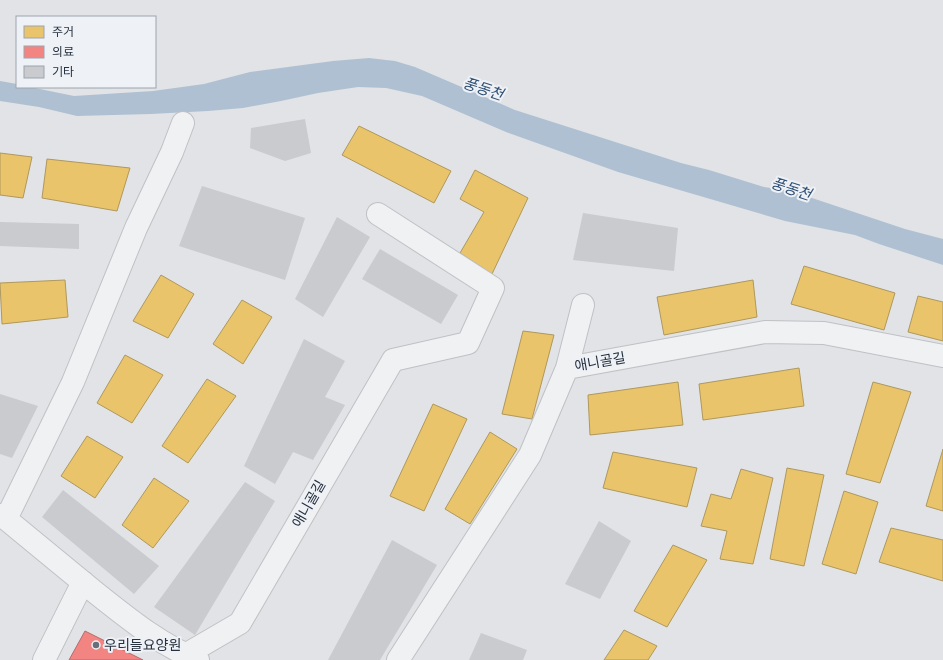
<svg xmlns="http://www.w3.org/2000/svg" width="943" height="660" font-family="Rubik,'Noto Sans KR',sans-serif">
	<style>
		.water { fill: #afc0d2 }
		.homes { fill: #e9c46a; stroke: #af985d }
		.health { fill: #f28482; stroke: #b56b6e }
		.building { fill: #c9cbce }
		.lines { fill: none; stroke-linecap: round; stroke-linejoin: round }
		.minor-casing { stroke: #bfc1c4; stroke-width: 24 }
		.minor { stroke: #f0f1f3; stroke-width: 22 }
		.poi-dot { fill: #686f79; stroke: #eef1f6; stroke-width: 1.5 }
		.labels { text-anchor: middle; dominant-baseline: central; stroke-width: 4; stroke-linejoin: round; paint-order: stroke }
		.street-label { font-size: 14px; fill: #27313f; stroke: #eef1f6 }
		.poi-label { font-size: 14px; fill: #27313f; stroke: #eef1f6; text-anchor: start }
		.water-label { font-size: 15px; font-style: italic; fill: #315074; stroke: #eef1f6 }
	</style>
	<rect width="100%" height="100%" fill="#e1e3e6"/>
	<path class="water" d="M 369,58 L 395,61 L 415,67 L 515,110 L 681,163 L 709,170 L 764,187 L 791,191 L 905,229 L 943,239 L 943,265 L 879,244 L 855,235 L 785,221 L 618,172 L 506,132 L 422,96 L 386,88 L 358,87 L 318,93 L 281,101 L 243,108 L 208,111 L 151,114 L 77,116 L 39,107 L 0,101 L 0,81 L 17,84 L 17,87 L 30,87 L 74,96 L 153,91 L 204,84 L 250,72 L 333,61 Z"/>
	<path class="homes" d="M 359,126 L 451,171 L 434,203 L 342,155 Z
		M 0,153 L 32,157 L 23,198 L 0,195 Z
		M 47,159 L 130,168 L 117,211 L 42,198 Z
		M 475,170 L 528,198 L 492,274 L 460,253 L 484,212 L 460,199 Z
		M 804,266 L 895,293 L 884,330 L 791,304 Z
		M 161,275 L 194,294 L 168,338 L 133,321 Z
		M 65,280 L 68,317 L 2,324 L 0,283 Z
		M 753,280 L 757,317 L 664,335 L 657,297 Z
		M 918,296 L 943,302 L 943,341 L 908,332 Z
		M 242,300 L 272,317 L 243,364 L 213,344 Z
		M 523,331 L 554,335 L 532,419 L 502,414 Z
		M 125,355 L 163,375 L 132,423 L 97,403 Z
		M 799,368 L 804,406 L 703,420 L 699,384 Z
		M 207,379 L 236,396 L 188,463 L 162,446 Z
		M 678,382 L 683,425 L 590,435 L 588,395 Z
		M 873,382 L 911,392 L 880,483 L 846,474 Z
		M 433,404 L 467,419 L 424,511 L 390,496 Z
		M 490,432 L 517,449 L 470,524 L 445,509 Z
		M 87,436 L 123,457 L 95,498 L 61,476 Z
		M 943,449 L 943,511 L 926,506 Z
		M 613,452 L 697,468 L 687,507 L 603,488 Z
		M 787,468 L 824,475 L 804,566 L 770,559 Z
		M 741,469 L 773,478 L 753,564 L 720,559 L 727,531 L 701,526 L 711,494 L 731,499 Z
		M 154,478 L 189,501 L 153,548 L 122,525 Z
		M 844,491 L 878,502 L 856,574 L 822,564 Z
		M 891,528 L 943,540 L 943,581 L 879,562 Z
		M 673,545 L 707,560 L 667,627 L 634,611 Z
		M 624,630 L 657,646 L 648,660 L 604,660 Z"/>
	<path class="health" d="M 85,631 L 143,660 L 69,660 Z"/>
	<path class="building" d="M 305,119 L 311,153 L 285,161 L 250,148 L 251,128 Z
		M 202,186 L 305,218 L 285,280 L 179,246 Z
		M 583,213 L 678,228 L 674,271 L 573,260 Z
		M 337,217 L 370,237 L 323,317 L 295,299 Z
		M 0,222 L 79,224 L 79,249 L 0,246 Z
		M 380,249 L 458,295 L 441,324 L 362,279 Z
		M 304,339 L 345,361 L 325,397 L 345,405 L 313,460 L 293,452 L 275,484 L 244,466 Z
		M 0,394 L 38,406 L 12,458 L 0,454 Z
		M 245,482 L 275,501 L 195,635 L 154,607 Z
		M 63,490 L 159,566 L 134,594 L 42,517 Z
		M 599,521 L 631,541 L 600,599 L 565,584 Z
		M 392,540 L 437,565 L 380,660 L 328,660 Z
		M 481,633 L 527,650 L 523,660 L 469,660 Z"/>
	<g class="lines">
		<g class="minor-casing">
			<path id="minor" d="M 567,368 L 583,305
				M 0,515 L 6,519 C 36,544 66,568 96,593 C 129,619 159,644 198,660
				M 6,519 L 73,382 L 136,228 L 172,152 L 183,123
				M 185,655 L 240,623 L 393,360 L 468,343 L 493,288 L 378,214
				M 44,660 L 83,582
				M 398,660 L 530,455 L 567,368 L 765,332 L 824,333 L 943,356"/>
		</g>
		<use href="#minor" class="minor"/>
	</g>
	<circle class="poi-dot" cx="96" cy="645" r="4"/>
	<g class="labels">
		<g class="street-label">
			<text transform="translate(600 362) rotate(-10)">애니골길</text>
			<text transform="translate(309 504) rotate(-60)">애니골길</text>
		</g>
		<g class="poi-label">
			<text x="104" y="645">우리들요양원</text>
		</g>
		<g class="water-label">
			<text transform="translate(483 89) rotate(18)">풍동천</text>
			<text transform="translate(791 189) rotate(18)">풍동천</text>
		</g>
	</g>
	<rect x="16" y="16" width="140" height="72" fill="#eef1f6" stroke="#9ea4ad"/>
	<rect x="24" y="26" width="20" height="12" fill="#e9c46a" stroke="#9ea4ad"/>
	<text x="52" y="36" font-size="12" fill="#27313f">주거</text>
	<rect x="24" y="46" width="20" height="12" fill="#f28482" stroke="#9ea4ad"/>
	<text x="52" y="56" font-size="12" fill="#27313f">의료</text>
	<rect x="24" y="66" width="20" height="12" fill="#c9cbce" stroke="#9ea4ad"/>
	<text x="52" y="76" font-size="12" fill="#27313f">기타</text>
</svg>
